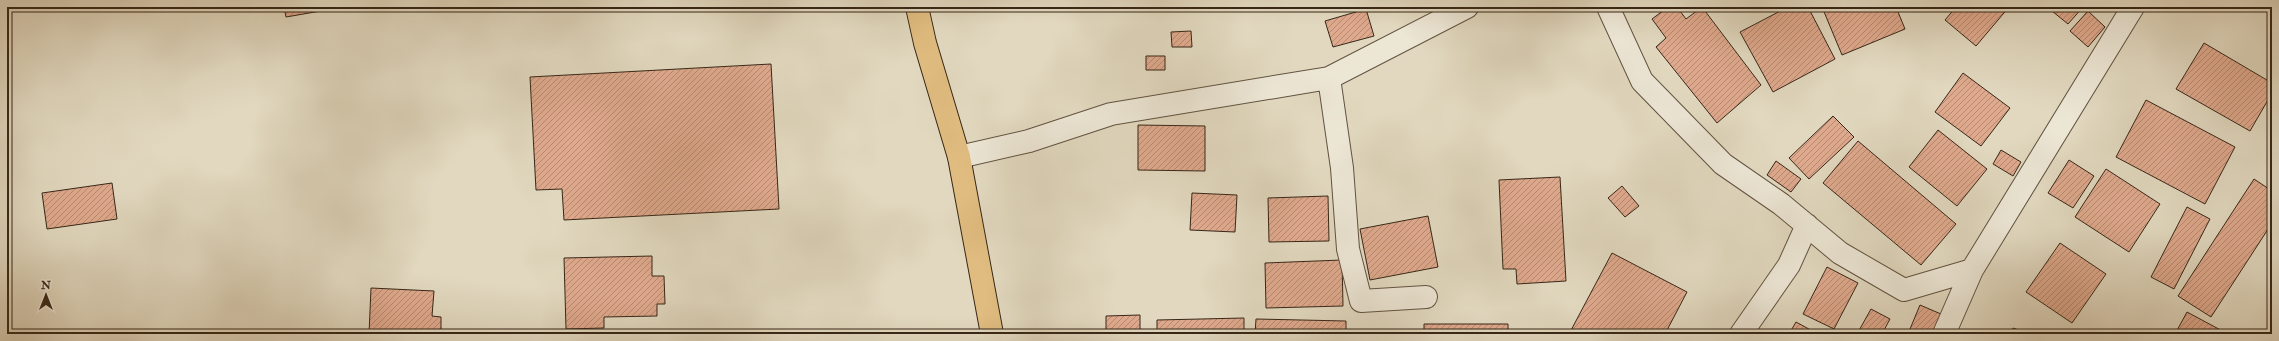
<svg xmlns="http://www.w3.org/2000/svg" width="2279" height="341" font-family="'IM FELL Double Pica',serif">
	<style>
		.building { fill: url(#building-hatch); stroke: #372717 }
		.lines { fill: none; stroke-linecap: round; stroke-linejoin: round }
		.minor-casing { stroke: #625341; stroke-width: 24 }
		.primary-casing { stroke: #372717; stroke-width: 24 }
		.minor { stroke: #ece6d5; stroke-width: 22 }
		.primary { stroke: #e0bc80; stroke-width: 22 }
	</style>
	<defs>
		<pattern id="building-hatch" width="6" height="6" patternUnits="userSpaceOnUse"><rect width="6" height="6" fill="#dfa98d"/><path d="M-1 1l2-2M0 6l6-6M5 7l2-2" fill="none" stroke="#b68a72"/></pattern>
	</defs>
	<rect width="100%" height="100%" fill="#e1d8bf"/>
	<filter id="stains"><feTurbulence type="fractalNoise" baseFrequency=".005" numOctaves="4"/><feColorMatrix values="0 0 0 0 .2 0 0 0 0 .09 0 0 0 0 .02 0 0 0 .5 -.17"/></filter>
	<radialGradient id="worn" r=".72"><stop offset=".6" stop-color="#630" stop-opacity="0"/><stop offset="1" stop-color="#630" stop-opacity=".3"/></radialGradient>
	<path class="building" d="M 284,7 L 344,7 L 286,17 Z
		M 1668,7 L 1677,7 L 1686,19 L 1702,7 L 1761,85 L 1717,123 L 1656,47 L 1666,38 L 1652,19 Z
		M 1788,7 L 1808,7 L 1835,59 L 1773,92 L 1740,32 Z
		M 1822,7 L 1896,7 L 1905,29 L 1842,55 Z
		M 1956,7 L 2009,7 L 1976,46 L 1945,20 Z
		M 2047,7 L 2083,7 L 2068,24 Z
		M 1366,9 L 1374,36 L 1333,47 L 1325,21 Z
		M 2088,11 L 2105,27 L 2088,47 L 2070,31 Z
		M 1191,31 L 1192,47 L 1172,47 L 1171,32 Z
		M 2204,43 L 2272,83 L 2272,93 L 2250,131 L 2176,89 Z
		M 1146,56 L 1165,56 L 1165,70 L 1146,70 Z
		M 771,64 L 779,209 L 564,220 L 562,189 L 536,190 L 530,77 Z
		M 1963,73 L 2010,108 L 1981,146 L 1935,112 Z
		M 2146,100 L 2235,147 L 2205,204 L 2116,157 Z
		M 1833,116 L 1854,137 L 1809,179 L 1789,158 Z
		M 1138,125 L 1205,126 L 1205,171 L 1138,170 Z
		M 1938,130 L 1987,169 L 1957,206 L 1909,167 Z
		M 1858,141 L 1956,224 L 1921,265 L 1823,183 Z
		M 2001,150 L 2021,162 L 2013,176 L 1993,164 Z
		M 2069,160 L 2094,176 L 2073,208 L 2048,193 Z
		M 1776,161 L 1801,179 L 1791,192 L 1767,175 Z
		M 2106,169 L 2160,204 L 2129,252 L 2075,217 Z
		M 1560,177 L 1566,281 L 1517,284 L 1516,269 L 1503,269 L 1499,180 Z
		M 2254,179 L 2272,191 L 2272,223 L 2211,317 L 2178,296 Z
		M 112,183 L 117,219 L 47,229 L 42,193 Z
		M 1622,186 L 1639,206 L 1625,217 L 1608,198 Z
		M 1192,193 L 1237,195 L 1235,232 L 1190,230 Z
		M 1328,196 L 1329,241 L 1269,242 L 1268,198 Z
		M 2187,207 L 2210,219 L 2174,289 L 2151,277 Z
		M 1428,216 L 1438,267 L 1370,280 L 1360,229 Z
		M 2060,243 L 2106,274 L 2072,323 L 2026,292 Z
		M 1612,253 L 1687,292 L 1665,334 L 1569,334 Z
		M 652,256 L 652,276 L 664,276 L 665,304 L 657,304 L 657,316 L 604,317 L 604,328 L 566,329 L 564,258 Z
		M 1342,260 L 1343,306 L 1266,308 L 1265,263 Z
		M 1827,267 L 1858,283 L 1834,329 L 1803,314 Z
		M 371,288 L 434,291 L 432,316 L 441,317 L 441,334 L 369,334 Z
		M 1920,305 L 1941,314 L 1933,334 L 1922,334 L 1910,329 Z
		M 1871,309 L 1890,319 L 1882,334 L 1857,334 Z
		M 2187,312 L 2228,334 L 2175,334 Z
		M 1140,315 L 1140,334 L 1106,334 L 1106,316 Z
		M 1244,318 L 1244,334 L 1157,334 L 1157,320 Z
		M 1256,319 L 1346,321 L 1346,334 L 1255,334 Z
		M 1796,322 L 1818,334 L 1789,334 Z
		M 1424,324 L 1508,324 L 1508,334 L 1424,334 Z
		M 2013,328 L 2030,334 L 2011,334 Z"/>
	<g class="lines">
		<g class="minor-casing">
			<path id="minor" d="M 1608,7 L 1642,81 L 1723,164 L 1781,204 L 1840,253 L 1904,290 L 1972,270
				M 1329,78 L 1342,168 L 1348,249 L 1361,301 L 1426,297
				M 959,157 L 1029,141 L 1111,114 L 1329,78 L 1467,7
				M 1741,334 L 1789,265 L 1807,225
				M 1944,334 L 1972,270 L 2133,7"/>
		</g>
		<g class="primary-casing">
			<path id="primary" d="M 917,7 L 925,43 L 959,157 L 992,334"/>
		</g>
		<use href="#minor" class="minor"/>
		<use href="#primary" class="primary"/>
	</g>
	<rect width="2279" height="341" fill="none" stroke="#e1d8bf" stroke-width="24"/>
	<rect x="8" y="8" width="2263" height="325" fill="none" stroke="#372717" stroke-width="2"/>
	<rect x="12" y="12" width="2255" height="317" fill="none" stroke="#372717"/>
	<g transform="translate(46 295)" stroke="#ece6d5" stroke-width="3" paint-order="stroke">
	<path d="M0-3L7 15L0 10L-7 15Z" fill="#372717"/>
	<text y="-6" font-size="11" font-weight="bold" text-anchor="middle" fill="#372717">N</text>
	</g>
	<rect width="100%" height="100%" filter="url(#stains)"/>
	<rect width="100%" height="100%" fill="url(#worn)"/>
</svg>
